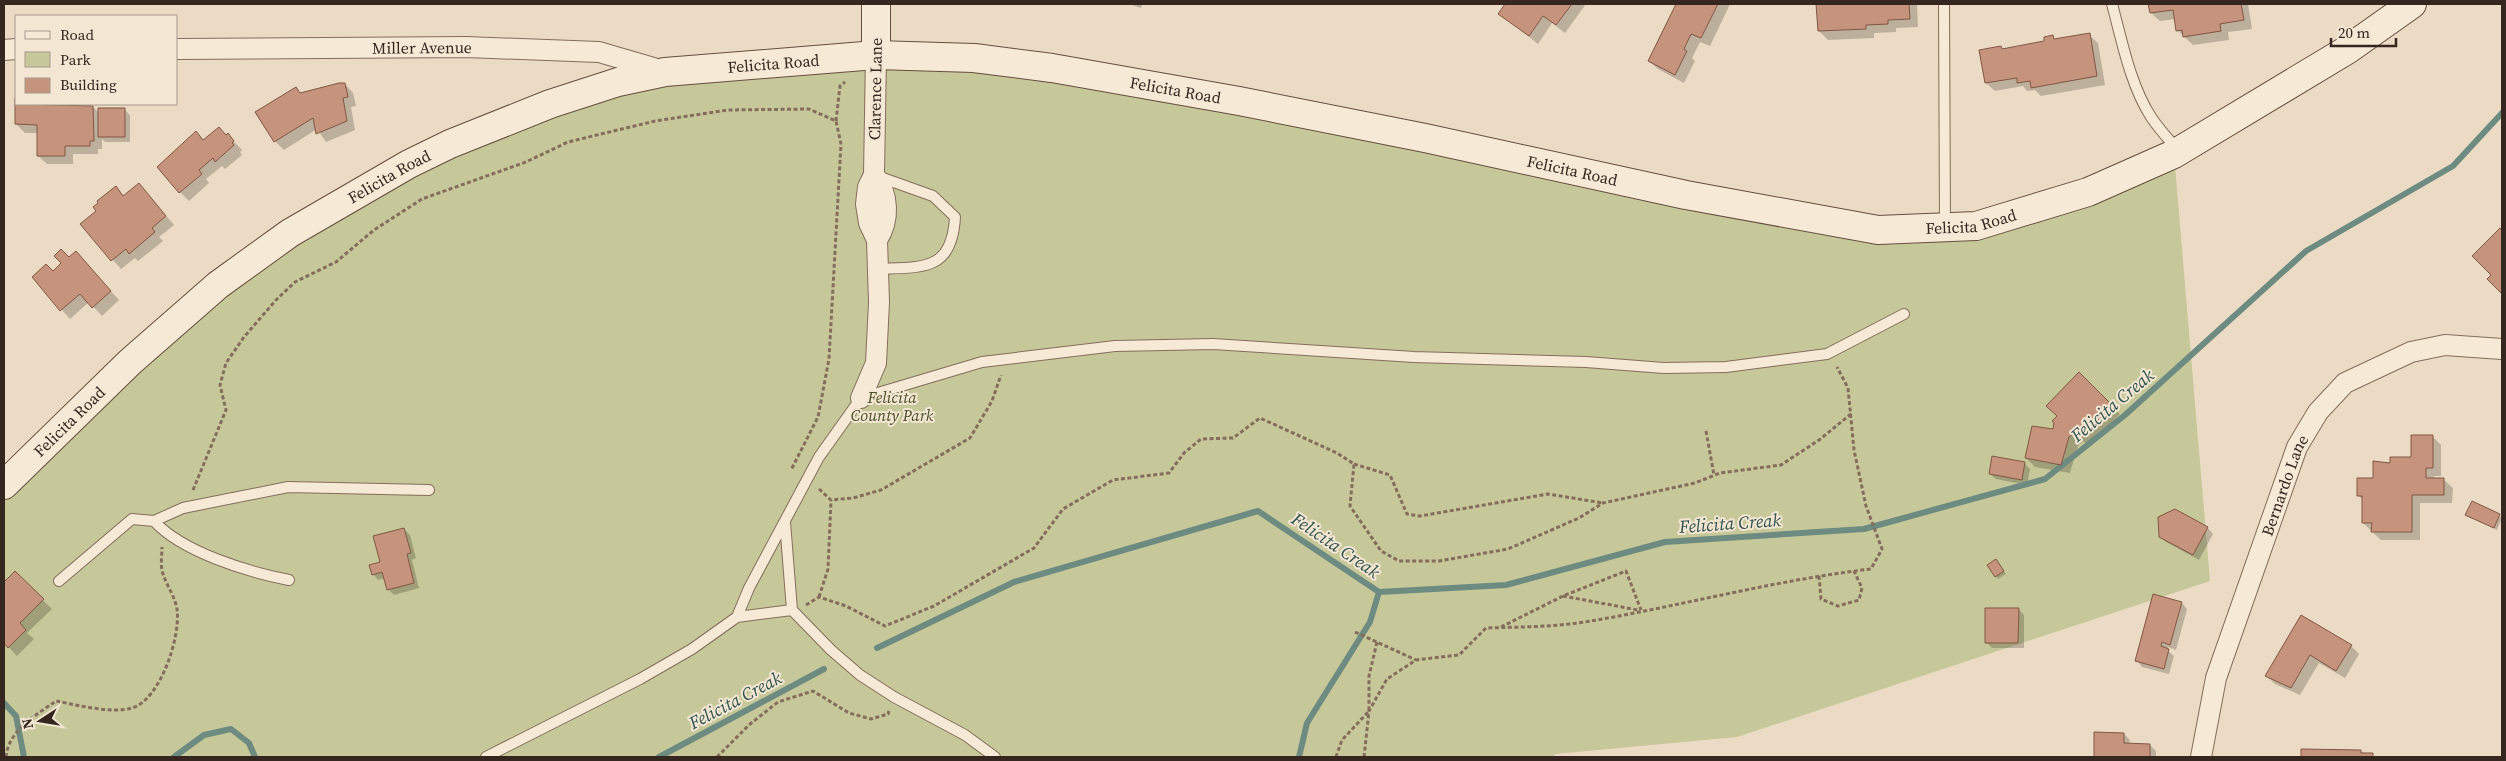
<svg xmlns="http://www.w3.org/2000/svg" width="2506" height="761" font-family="'Source Serif 4',serif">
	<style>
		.green { fill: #c7c899 }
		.shadow { fill: #0003 }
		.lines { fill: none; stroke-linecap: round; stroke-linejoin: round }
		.stream { stroke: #6d8b81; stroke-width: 6 }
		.building { fill: #c6947d; stroke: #815643 }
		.lane-casing { stroke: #846d5c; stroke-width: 12 }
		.street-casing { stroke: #846d5c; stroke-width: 22 }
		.secondary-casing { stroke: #664e3f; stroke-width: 30 }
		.path { stroke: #846d5c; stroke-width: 3; stroke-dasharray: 4 2.5; stroke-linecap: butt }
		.lane { stroke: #f6e9d6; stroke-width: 10 }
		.street { stroke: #f6e9d6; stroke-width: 20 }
		.secondary { stroke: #f6e9d6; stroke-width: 28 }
		.labels { text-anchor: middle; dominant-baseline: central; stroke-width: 4; stroke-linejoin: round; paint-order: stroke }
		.street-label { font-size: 16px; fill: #35271f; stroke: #f3e6d3 }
		.park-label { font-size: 16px; font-style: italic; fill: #495027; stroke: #f3e6d3 }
		.water-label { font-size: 18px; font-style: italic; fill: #2f534e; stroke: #f3e6d3 }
	</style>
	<rect width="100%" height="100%" fill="#ebdbc4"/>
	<path class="green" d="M 974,58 L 1853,225 L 1976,226 L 2174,154 L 2210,581 L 1737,737 L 1555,754 L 1553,757 L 4,757 L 4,485 L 130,362 L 360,193 L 620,82 Z"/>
	<path class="shadow" d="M 1129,4 L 1142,4 L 1141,8 Z
		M 1507,4 L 1586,4 L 1565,33 L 1552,23 L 1538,44 L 1500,14 Z
		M 1677,4 L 1730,4 L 1710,46 L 1700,42 L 1692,58 L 1695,61 L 1684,83 L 1658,69 L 1649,61 Z
		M 1818,4 L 1917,4 L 1918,27 L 1896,28 L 1896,32 L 1874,33 L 1874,38 L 1828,40 L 1819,31 Z
		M 2150,4 L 2248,4 L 2252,29 L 2228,32 L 2229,40 L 2193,45 L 2177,30 L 2175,19 L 2160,21 L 2151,13 Z
		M 2089,35 L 2098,43 L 2105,85 L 2041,96 L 2035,90 L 2027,91 L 2023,86 L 1995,91 L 1986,83 L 2001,47 L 2003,50 L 2046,42 L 2053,37 L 2057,40 Z
		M 345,84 L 353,93 L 356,106 L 351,107 L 355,130 L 326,142 L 317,129 L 284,150 L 275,141 L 257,113 L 296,88 L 301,94 Z
		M 16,104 L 47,104 L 50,107 L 93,107 L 99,113 L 124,109 L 130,115 L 130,142 L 105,142 L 102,139 L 102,149 L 98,149 L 98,154 L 73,154 L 73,164 L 47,164 L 38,156 L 38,133 L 25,133 L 16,124 Z
		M 196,133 L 204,141 L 228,135 L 242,150 L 240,152 L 242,155 L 225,169 L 222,166 L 206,179 L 209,183 L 189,201 L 180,192 Z
		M 139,184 L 174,225 L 159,237 L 163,241 L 138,261 L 135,258 L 121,269 L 82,225 L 98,211 L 115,188 L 124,196 Z
		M 2500,229 L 2502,232 L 2502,293 L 2489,279 L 2493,275 Z
		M 69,258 L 84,261 L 119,300 L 102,316 L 89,302 L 70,319 L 33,277 L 53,273 Z
		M 2079,374 L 2120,414 L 2089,446 L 2083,441 L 2078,446 L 2070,473 L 2035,467 L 2026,458 L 2054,431 L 2058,416 Z
		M 2432,436 L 2441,445 L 2441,476 L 2434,476 L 2434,480 L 2444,480 L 2453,488 L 2452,503 L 2420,503 L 2420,540 L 2381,540 L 2363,523 L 2364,501 L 2359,496 L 2392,465 L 2412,458 Z
		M 2024,463 L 2030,469 L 2027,485 L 1996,479 L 1990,474 Z
		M 2472,503 L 2502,518 L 2497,530 L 2467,515 Z
		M 2175,510 L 2208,528 L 2213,534 L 2199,560 L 2166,542 L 2160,536 Z
		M 404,529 L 410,535 L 416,558 L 412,560 L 419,588 L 394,595 L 388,589 L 385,578 L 378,580 L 373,574 Z
		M 1998,563 L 2006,574 L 1998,579 L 1988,565 Z
		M 15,573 L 52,609 L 27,633 L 34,639 L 17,656 L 4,642 L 4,584 Z
		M 2182,603 L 2187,609 L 2176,650 L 2168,647 L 2167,650 L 2174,656 L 2169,674 L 2142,667 L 2137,661 Z
		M 2018,609 L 2024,615 L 2024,648 L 1992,648 L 1986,642 Z
		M 2301,616 L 2351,646 L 2359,654 L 2345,678 L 2319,663 L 2300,695 L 2275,684 L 2266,675 Z
		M 2095,733 L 2124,734 L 2130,740 L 2129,744 L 2150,745 L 2156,751 L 2156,757 L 2095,757 Z
		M 2303,750 L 2360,751 L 2375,757 L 2303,757 Z"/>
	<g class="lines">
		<path class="stream" d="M 877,648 L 1014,582 L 1258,511 L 1379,592 L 1506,585 L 1665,542 L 1864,529 L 2045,479 L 2125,415 L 2306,251 L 2453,166 L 2502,113
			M 4,703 L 16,716 L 24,757
			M 174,757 L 204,735 L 231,729 L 249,743 L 255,757
			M 659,757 L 824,669
			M 1299,757 L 1307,723 L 1370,622 L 1379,592"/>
	</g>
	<path class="building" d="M 1505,4 L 1572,4 L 1556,25 L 1543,16 L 1529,36 L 1498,14 Z
		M 1676,4 L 1718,4 L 1701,38 L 1691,34 L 1684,49 L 1687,51 L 1675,75 L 1648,61 Z
		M 1816,4 L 1909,4 L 1910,19 L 1888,20 L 1888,24 L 1866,25 L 1866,29 L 1818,31 Z
		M 2148,4 L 2241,4 L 2244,20 L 2220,24 L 2221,31 L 2183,37 L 2182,30 L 2176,31 L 2173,10 L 2150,13 Z
		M 2090,33 L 2097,76 L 2031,88 L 2030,81 L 2017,83 L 2017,78 L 1985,83 L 1979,50 L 2001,46 L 2002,49 L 2044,41 L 2044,37 L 2053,35 L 2054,39 Z
		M 339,83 L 345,83 L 348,97 L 343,98 L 347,121 L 316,134 L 313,118 L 274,142 L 255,112 L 296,87 L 300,93 Z
		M 15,98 L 16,104 L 93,106 L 94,141 L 90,141 L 90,146 L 65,146 L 65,156 L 37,156 L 37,125 L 15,124 Z
		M 98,108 L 125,108 L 125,137 L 98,137 Z
		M 219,127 L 226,135 L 228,133 L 234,141 L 232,143 L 234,145 L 215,162 L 213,158 L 199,170 L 202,174 L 179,193 L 157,167 L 196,131 L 203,140 Z
		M 139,183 L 166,216 L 152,228 L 155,232 L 129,254 L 126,249 L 111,261 L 80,224 L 96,211 L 93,207 L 98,203 L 97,201 L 116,186 L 123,196 Z
		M 2500,228 L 2502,230 L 2502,294 L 2487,279 L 2491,275 L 2472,256 Z
		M 61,249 L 69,257 L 76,251 L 111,291 L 92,308 L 80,294 L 60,311 L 32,277 L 46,264 L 53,271 L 61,263 L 54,256 Z
		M 2079,372 L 2112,405 L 2080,439 L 2074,433 L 2069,437 L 2061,465 L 2025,458 L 2032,426 L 2053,429 L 2054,423 L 2052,421 L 2057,416 L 2046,406 Z
		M 2411,435 L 2433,435 L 2433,468 L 2426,468 L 2426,478 L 2444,478 L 2444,495 L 2412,495 L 2412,532 L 2371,532 L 2372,523 L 2362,523 L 2362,496 L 2357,496 L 2357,478 L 2373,478 L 2373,461 L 2390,463 L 2390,457 L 2411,457 Z
		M 1992,456 L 2025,462 L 2022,480 L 1989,474 Z
		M 2472,501 L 2500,514 L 2494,528 L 2465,515 Z
		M 2175,509 L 2208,527 L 2193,555 L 2159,537 L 2158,517 Z
		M 404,528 L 411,553 L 407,554 L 414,583 L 387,590 L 382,572 L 372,575 L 369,565 L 380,562 L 373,536 Z
		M 1996,559 L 2004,571 L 1995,577 L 1987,565 Z
		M 15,571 L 44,599 L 20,623 L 26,630 L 8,648 L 4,643 L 4,582 Z
		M 2153,594 L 2182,602 L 2170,645 L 2162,642 L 2161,646 L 2169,649 L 2164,669 L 2135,661 Z
		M 1985,608 L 2019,608 L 2018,643 L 1985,643 Z
		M 2301,615 L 2352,645 L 2336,671 L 2310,655 L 2291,688 L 2265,676 Z
		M 2094,732 L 2124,733 L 2124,743 L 2150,744 L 2150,757 L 2094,757 Z
		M 2301,749 L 2361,750 L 2361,753 L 2373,753 L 2373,757 L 2301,757 Z"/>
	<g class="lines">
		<g class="lane-casing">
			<path id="lane" d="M 1944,4 L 1945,226
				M 2112,4 C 2122,41 2130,84 2151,117 C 2159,129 2169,140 2178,150
				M 877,176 L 933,196 L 955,217 C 952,271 924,267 878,269
				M 154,521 L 183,508 L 288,487 L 429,490
				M 785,522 L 792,610 L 831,650 L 860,675 L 894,697 L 965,735 L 995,757
				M 59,581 L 132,519 L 154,521 C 182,552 248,572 289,580
				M 737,617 L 749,588 L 819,457 L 861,398 L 982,362 L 1115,346 L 1213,344 L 1414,357 L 1586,362 L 1664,368 L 1726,367 L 1827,354 L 1904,314
				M 486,757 L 640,679 L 692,649 L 737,617 L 792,610"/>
		</g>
		<g class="street-casing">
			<g id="street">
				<path id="s1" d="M 176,49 L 466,47 L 599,52 L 664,71"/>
				<path d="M 4,50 L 16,49"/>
				<path d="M 874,175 C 889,194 890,220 877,240"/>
				<path d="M 861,398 L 876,363 L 879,302 L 877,240 L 869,223 L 866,204 L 868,187 L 874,175 L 876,55"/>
				<path id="s2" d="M 2201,757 L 2216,678 L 2297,447 L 2318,412 L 2345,383 L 2411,352 L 2445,345 L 2502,349"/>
			</g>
		</g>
		<g class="secondary-casing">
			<g id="secondary">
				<path d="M 876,4 L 876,55"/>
				<path id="s3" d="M 4,485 L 130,362 L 218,285 L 290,233 L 409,164 L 450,144 L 550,104 L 618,82 L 665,72 L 876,55 L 974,58 L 1052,68 L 1239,101 L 1425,138 L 1686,195 L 1878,230 L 1976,226 L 2088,192 L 2174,154 L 2347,50 L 2412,4"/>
			</g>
		</g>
		<path class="path" d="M 836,121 L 840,86 L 845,82
			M 1706,431 L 1714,475
			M 1354,464 L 1390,475 L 1407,514 L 1420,516 L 1548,494 L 1603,503
			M 819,489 L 831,500 L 853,498 L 881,490 L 970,438 L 992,401 L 1001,375
			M 193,490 L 226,410 L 220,385 L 226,363 L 244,337 L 276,300 L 295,282 L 336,262 L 374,230 L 422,199 L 526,162 L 568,142 L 655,121 L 728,110 L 809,109 L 836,121 L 841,144 L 829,359 L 818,417 L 791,470
			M 1819,576 L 1821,599 L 1838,606 L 1859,600 L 1862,588 L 1854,571
			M 1563,596 L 1638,610
			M 819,597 L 828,569 L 831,500
			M 806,605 L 819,597 L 846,606 L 885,626 L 934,606 L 1034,548 L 1063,509 L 1113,480 L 1169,473 L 1184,453 L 1201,439 L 1233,438 L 1260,418 L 1337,453 L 1354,464 L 1350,506 L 1381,551 L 1399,561 L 1439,561 L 1508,549 L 1579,518 L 1603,503 L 1695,483 L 1720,473 L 1781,465 L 1819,440 L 1851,414
			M 1501,627 L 1563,596 L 1626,571 L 1641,610
			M 1355,632 L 1416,660
			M 6,757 C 8,731 36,715 56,701 C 77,705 111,714 132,708 C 160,700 181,637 177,609 C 175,597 167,586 163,574 C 160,566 162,555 162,547
			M 717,757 L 750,724 L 778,702 L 813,691 L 849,713 L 871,719 L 888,714 L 889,711
			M 1336,757 L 1342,740 L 1369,711 L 1369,676 L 1377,642
			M 1364,757 L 1369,711 L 1387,679 L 1416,660 L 1459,655 L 1486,628 C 1521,627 1556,627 1591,621 C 1685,605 1776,580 1871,569 L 1882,549 L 1866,506 L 1854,450 L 1848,388 L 1837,367"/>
		<use href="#lane" class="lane"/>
		<use href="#street" class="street"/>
		<use href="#secondary" class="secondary"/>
	</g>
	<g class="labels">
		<g class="street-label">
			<text stroke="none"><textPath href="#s1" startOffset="246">Miller Avenue</textPath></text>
			<text stroke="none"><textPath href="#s3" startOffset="901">Felicita Road</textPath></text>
			<text transform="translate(875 89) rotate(-89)">Clarence Lane</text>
			<text stroke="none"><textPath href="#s3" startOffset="1306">Felicita Road</textPath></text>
			<text stroke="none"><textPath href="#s3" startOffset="1711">Felicita Road</textPath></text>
			<text stroke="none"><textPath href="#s3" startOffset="496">Felicita Road</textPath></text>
			<text stroke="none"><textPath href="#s3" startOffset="2116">Felicita Road</textPath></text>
			<text stroke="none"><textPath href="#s3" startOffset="91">Felicita Road</textPath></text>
			<text stroke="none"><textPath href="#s2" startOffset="285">Bernardo Lane</textPath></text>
		</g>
		<g class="park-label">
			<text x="892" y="397">Felicita<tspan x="892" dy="18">County Park</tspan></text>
		</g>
		<g class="water-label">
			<text transform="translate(2112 405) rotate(-40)">Felicita Creak</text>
			<text transform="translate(1730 523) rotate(-4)">Felicita Creak</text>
			<text transform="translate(1336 545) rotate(34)">Felicita Creak</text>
			<text transform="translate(735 700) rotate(-28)">Felicita Creak</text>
		</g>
	</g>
	<rect width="2506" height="761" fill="none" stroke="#35271f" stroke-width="10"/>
	<rect x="15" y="15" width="162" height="90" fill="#f3e6d3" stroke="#a79a8b"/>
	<rect x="25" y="31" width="25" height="8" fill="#f6e9d6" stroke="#a79a8b"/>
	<text x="60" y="40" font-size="15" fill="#35271f">Road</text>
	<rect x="25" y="52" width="25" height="15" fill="#c7c899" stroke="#a79a8b"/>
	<text x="60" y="65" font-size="15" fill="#35271f">Park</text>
	<rect x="25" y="78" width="25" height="15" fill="#c6947d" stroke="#a79a8b"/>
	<text x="60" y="90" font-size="15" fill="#35271f">Building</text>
	<g transform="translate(40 721) rotate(258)" stroke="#f3e6d3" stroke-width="4" paint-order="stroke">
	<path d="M0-4L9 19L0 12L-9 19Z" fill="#35271f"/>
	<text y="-8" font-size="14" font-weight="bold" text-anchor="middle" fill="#35271f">N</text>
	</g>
	<path d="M2331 38v8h65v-8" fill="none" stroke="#35271f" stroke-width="2.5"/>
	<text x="2338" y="38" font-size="15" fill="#35271f" stroke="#f3e6d3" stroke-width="4" paint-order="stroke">20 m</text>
</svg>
